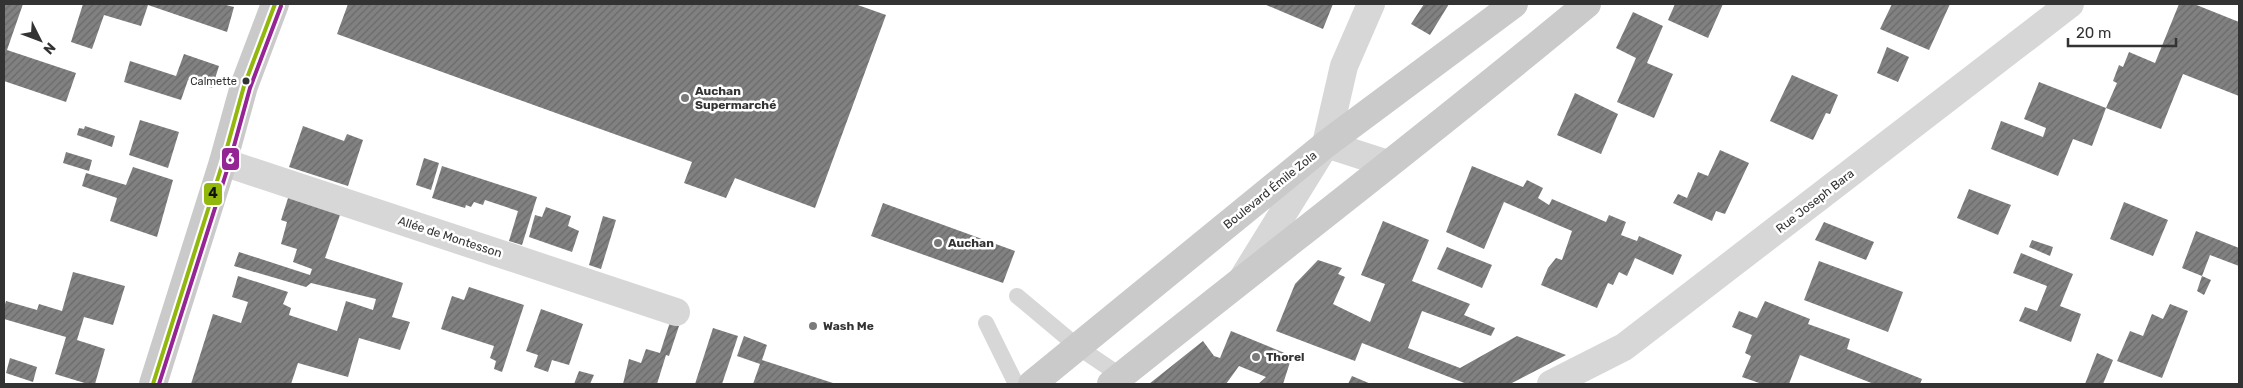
<svg xmlns="http://www.w3.org/2000/svg" width="2243" height="388" font-family="Rubik,sans-serif">
	<style>
		.building { fill: url(#building-hatch) }
		.lines { fill: none; stroke-linecap: round; stroke-linejoin: round }
		.lane { stroke: #d7d7d7; stroke-width: 16 }
		.street { stroke: #d7d7d7; stroke-width: 28 }
		.primary { stroke: #cacaca; stroke-width: 28 }
		.bus-1-casing { stroke: #fff; stroke-width: 8 }
		.bus-2-casing { stroke: #fff; stroke-width: 8 }
		.bus-1 { stroke: #92b80e; stroke-width: 4 }
		.bus-2 { stroke: #952594; stroke-width: 4 }
		.bus-dot { fill: #333; stroke: #fff; stroke-width: 2 }
		.poi-dot { fill: #7a7a7a; stroke: #fff; stroke-width: 2 }
		.labels { text-anchor: middle; dominant-baseline: central; stroke-width: 5; stroke-linejoin: round; paint-order: stroke }
		.bus-label { font-size: 11px; fill: #333; stroke: #fff; text-anchor: end }
		.poi-label { font-size: 12px; font-weight: bold; fill: #333; stroke: #fff; text-anchor: start }
		.street-label { font-size: 12px; fill: #333; stroke: #fff }
		.line-badge { stroke: #fff; stroke-width: 2 }
		.badge-label { font-size: 14px; text-anchor: middle; font-weight: bold; fill: #fff }
		.pale-badge-label { font-size: 14px; text-anchor: middle; font-weight: bold; fill: #111 }
	</style>
	<defs>
		<pattern id="building-hatch" width="6" height="6" patternUnits="userSpaceOnUse" patternTransform="scale(1.25)"><rect width="6" height="6" fill="#818181"/><path d="M-1 1l2-2M0 6l6-6M5 7l2-2" fill="none" stroke="#6a6a6a"/></pattern>
	</defs>
	<rect width="100%" height="100%" fill="#fff"/>
	<path class="building" d="M 4,4 L 23,4 L 7,50 L 76,73 L 66,102 L 4,81 Z
		M 83,4 L 222,4 L 234,7 L 227,32 L 148,5 L 141,26 L 104,15 L 92,49 L 71,42 Z
		M 348,4 L 855,4 L 886,15 L 815,208 L 735,178 L 726,198 L 684,183 L 692,162 L 337,34 Z
		M 1264,4 L 1333,4 L 1323,29 Z
		M 1424,4 L 1449,4 L 1430,35 L 1411,24 Z
		M 1675,4 L 1723,4 L 1708,38 L 1668,20 Z
		M 1892,4 L 1950,4 L 1929,50 L 1880,29 Z
		M 2179,4 L 2194,4 L 2239,22 L 2239,96 L 2183,74 L 2161,129 L 2106,108 L 2117,83 L 2113,81 L 2119,65 L 2123,67 L 2129,52 L 2155,63 Z
		M 1633,12 L 1663,26 L 1647,63 L 1673,74 L 1654,118 L 1617,102 L 1636,58 L 1616,48 Z
		M 1887,47 L 1909,57 L 1898,82 L 1877,73 Z
		M 184,54 L 219,66 L 212,88 L 188,80 L 181,100 L 124,82 L 130,61 L 176,76 Z
		M 1792,75 L 1838,95 L 1830,114 L 1826,113 L 1813,140 L 1770,121 Z
		M 2039,82 L 2106,108 L 2092,146 L 2073,139 L 2058,176 L 1991,149 L 2001,121 L 2043,137 L 2046,128 L 2024,119 Z
		M 1575,93 L 1618,114 L 1601,154 L 1557,135 Z
		M 140,120 L 179,132 L 168,168 L 129,155 Z
		M 85,126 L 115,136 L 112,147 L 77,135 L 79,128 L 84,129 Z
		M 303,126 L 344,141 L 347,134 L 363,140 L 348,186 L 289,167 Z
		M 1720,150 L 1749,163 L 1725,214 L 1716,211 L 1712,221 L 1673,203 L 1678,194 L 1687,198 L 1698,172 L 1708,176 Z
		M 66,152 L 92,160 L 89,171 L 63,163 Z
		M 424,158 L 439,163 L 431,190 L 416,185 Z
		M 442,166 L 537,197 L 522,245 L 509,241 L 518,211 L 485,200 L 483,205 L 474,202 L 471,207 L 466,205 L 465,208 L 432,198 Z
		M 1472,166 L 1523,187 L 1527,180 L 1543,188 L 1538,198 L 1549,205 L 1552,199 L 1606,222 L 1609,215 L 1626,222 L 1621,235 L 1637,241 L 1639,236 L 1682,255 L 1673,275 L 1635,258 L 1627,276 L 1619,272 L 1613,285 L 1608,283 L 1597,308 L 1541,285 L 1548,268 L 1556,258 L 1562,260 L 1572,231 L 1504,202 L 1484,249 L 1446,232 Z
		M 133,167 L 173,180 L 157,237 L 110,221 L 117,198 L 82,186 L 86,173 L 126,185 Z
		M 1969,189 L 2011,205 L 1998,235 L 1957,218 Z
		M 289,195 L 341,212 L 325,258 L 403,283 L 392,317 L 410,322 L 400,350 L 359,338 L 348,377 L 298,363 L 291,384 L 191,384 L 213,314 L 241,323 L 248,302 L 232,297 L 238,276 L 288,292 L 283,304 L 291,308 L 289,315 L 337,331 L 346,301 L 373,310 L 376,299 L 311,283 L 306,287 L 234,266 L 239,252 L 310,275 L 312,269 L 293,262 L 297,249 L 281,244 L 287,222 L 281,220 Z
		M 2124,202 L 2168,220 L 2153,256 L 2110,239 Z
		M 883,203 L 1015,251 L 1003,283 L 871,236 Z
		M 546,207 L 571,216 L 568,226 L 579,231 L 572,252 L 529,237 L 535,215 L 542,217 Z
		M 603,216 L 616,220 L 601,269 L 589,265 Z
		M 1383,221 L 1429,240 L 1412,281 L 1470,304 L 1464,315 L 1495,328 L 1491,336 L 1422,311 L 1408,348 L 1460,368 L 1517,336 L 1566,355 L 1510,384 L 1467,384 L 1362,343 L 1355,361 L 1276,331 L 1295,284 L 1318,260 L 1342,268 L 1338,274 L 1345,277 L 1333,304 L 1370,322 L 1385,284 L 1361,275 Z
		M 1824,222 L 1874,242 L 1866,260 L 1815,240 Z
		M 2196,231 L 2239,248 L 2239,266 L 2210,255 L 2202,276 L 2182,268 Z
		M 2032,240 L 2053,247 L 2050,256 L 2029,247 Z
		M 1447,247 L 1492,265 L 1482,288 L 1437,269 Z
		M 2021,253 L 2073,274 L 2060,306 L 2081,314 L 2071,342 L 2019,321 L 2025,307 L 2037,311 L 2047,286 L 2013,273 Z
		M 1819,261 L 1903,292 L 1888,332 L 1804,300 Z
		M 73,272 L 125,286 L 113,325 L 84,317 L 77,340 L 105,349 L 95,384 L 88,384 L 55,374 L 66,337 L 4,319 L 4,308 L 6,301 L 37,310 L 39,304 L 62,311 Z
		M 2202,276 L 2211,280 L 2204,295 L 2197,291 Z
		M 469,287 L 524,305 L 502,372 L 494,369 L 496,361 L 490,358 L 494,346 L 441,329 L 452,296 L 464,300 Z
		M 1765,301 L 1810,319 L 1808,324 L 1850,339 L 1847,349 L 1922,379 L 1920,384 L 1874,384 L 1800,355 L 1789,384 L 1762,384 L 1742,377 L 1751,356 L 1745,353 L 1752,335 L 1732,327 L 1739,311 L 1757,318 Z
		M 2170,304 L 2188,311 L 2162,378 L 2117,361 L 2130,331 L 2143,336 L 2152,314 L 2163,319 Z
		M 541,309 L 583,324 L 569,365 L 552,360 L 548,372 L 534,367 L 538,355 L 526,351 Z
		M 670,322 L 679,326 L 669,356 L 666,355 L 657,384 L 623,384 L 629,359 L 641,363 L 646,349 L 660,353 Z
		M 713,328 L 738,336 L 722,384 L 695,384 Z
		M 1231,331 L 1292,356 L 1283,384 L 1258,384 L 1266,377 L 1239,366 L 1226,384 L 1149,384 L 1203,341 L 1214,356 L 1220,358 Z
		M 744,336 L 767,345 L 762,360 L 836,384 L 753,384 L 760,364 L 737,356 Z
		M 2097,353 L 2113,360 L 2103,384 L 2085,384 Z
		M 10,358 L 37,367 L 33,382 L 6,373 Z
		M 579,371 L 594,375 L 590,384 L 574,384 Z
		M 1352,376 L 1371,384 L 1348,384 Z"/>
	<g class="lines">
		<path class="lane" d="M 1017,296 L 1078,347 L 1121,376
			M 986,323 L 1016,384"/>
		<path class="street" d="M 1326,144 L 1388,164
			M 223,162 L 676,312
			M 1243,278 L 1326,144 L 1344,66 L 1371,4
			M 1551,384 L 1624,347 L 2070,4"/>
		<path class="primary" d="M 153,384 L 223,162 L 244,86 L 275,4
			M 1032,384 L 1326,144 L 1514,4
			M 1111,384 C 1269,257 1431,134 1587,4"/>
		<g class="bus-1-casing">
			<path id="bus-1" d="M 153,384 L 223,162 L 244,86 L 275,4"/>
		</g>
		<g class="bus-2-casing">
			<path id="bus-2" d="M 159,384 L 229,164 L 250,88 L 281,6"/>
		</g>
		<use href="#bus-1" class="bus-1"/>
		<use href="#bus-2" class="bus-2"/>
	</g>
	<circle class="bus-dot" cx="246" cy="81" r="4.5"/>
	<g class="poi-dot">
		<circle cx="685" cy="98" r="5"/>
		<circle cx="938" cy="243" r="5"/>
		<circle cx="813" cy="326" r="5"/>
		<circle cx="1256" cy="357" r="5"/>
	</g>
	<g class="labels">
		<g class="bus-label">
			<text x="237" y="81">Calmette</text>
		</g>
		<g class="poi-label">
			<text x="695" y="91">Auchan<tspan x="695" dy="14">Supermarché</tspan></text>
			<text x="948" y="243">Auchan</text>
			<text x="823" y="326">Wash Me</text>
			<text x="1266" y="357">Thorel</text>
		</g>
		<g class="street-label">
			<text transform="translate(1270 190) rotate(-39)">Boulevard Émile Zola</text>
			<text transform="translate(1815 201) rotate(-38)">Rue Joseph Bara</text>
			<text transform="translate(450 237) rotate(18)">Allée de Montesson</text>
		</g>
	</g>
	<g class="line-badge">
		<rect x="221" y="147" width="19" height="24" rx="5" fill="#952594"/>
		<rect x="203" y="182" width="20" height="24" rx="5" fill="#92b80e"/>
	</g>
	<g class="badge-label">
		<text x="230" y="164">6</text>
	</g>
	<g class="pale-badge-label">
		<text x="213" y="198">4</text>
	</g>
	<rect width="2243" height="388" fill="none" stroke="#333333" stroke-width="10"/>
	<g transform="translate(40 40) rotate(132)" stroke="#ffffff" stroke-width="4" paint-order="stroke">
	<path d="M0-4L9 19L0 12L-9 19Z" fill="#333333"/>
	<text y="-8" font-size="14" font-weight="bold" text-anchor="middle" fill="#333333">N</text>
	</g>
	<path d="M2068 38v8h108v-8" fill="none" stroke="#333333" stroke-width="2.5"/>
	<text x="2076" y="38" font-size="15" fill="#333333" stroke="#ffffff" stroke-width="4" paint-order="stroke">20 m</text>
</svg>
